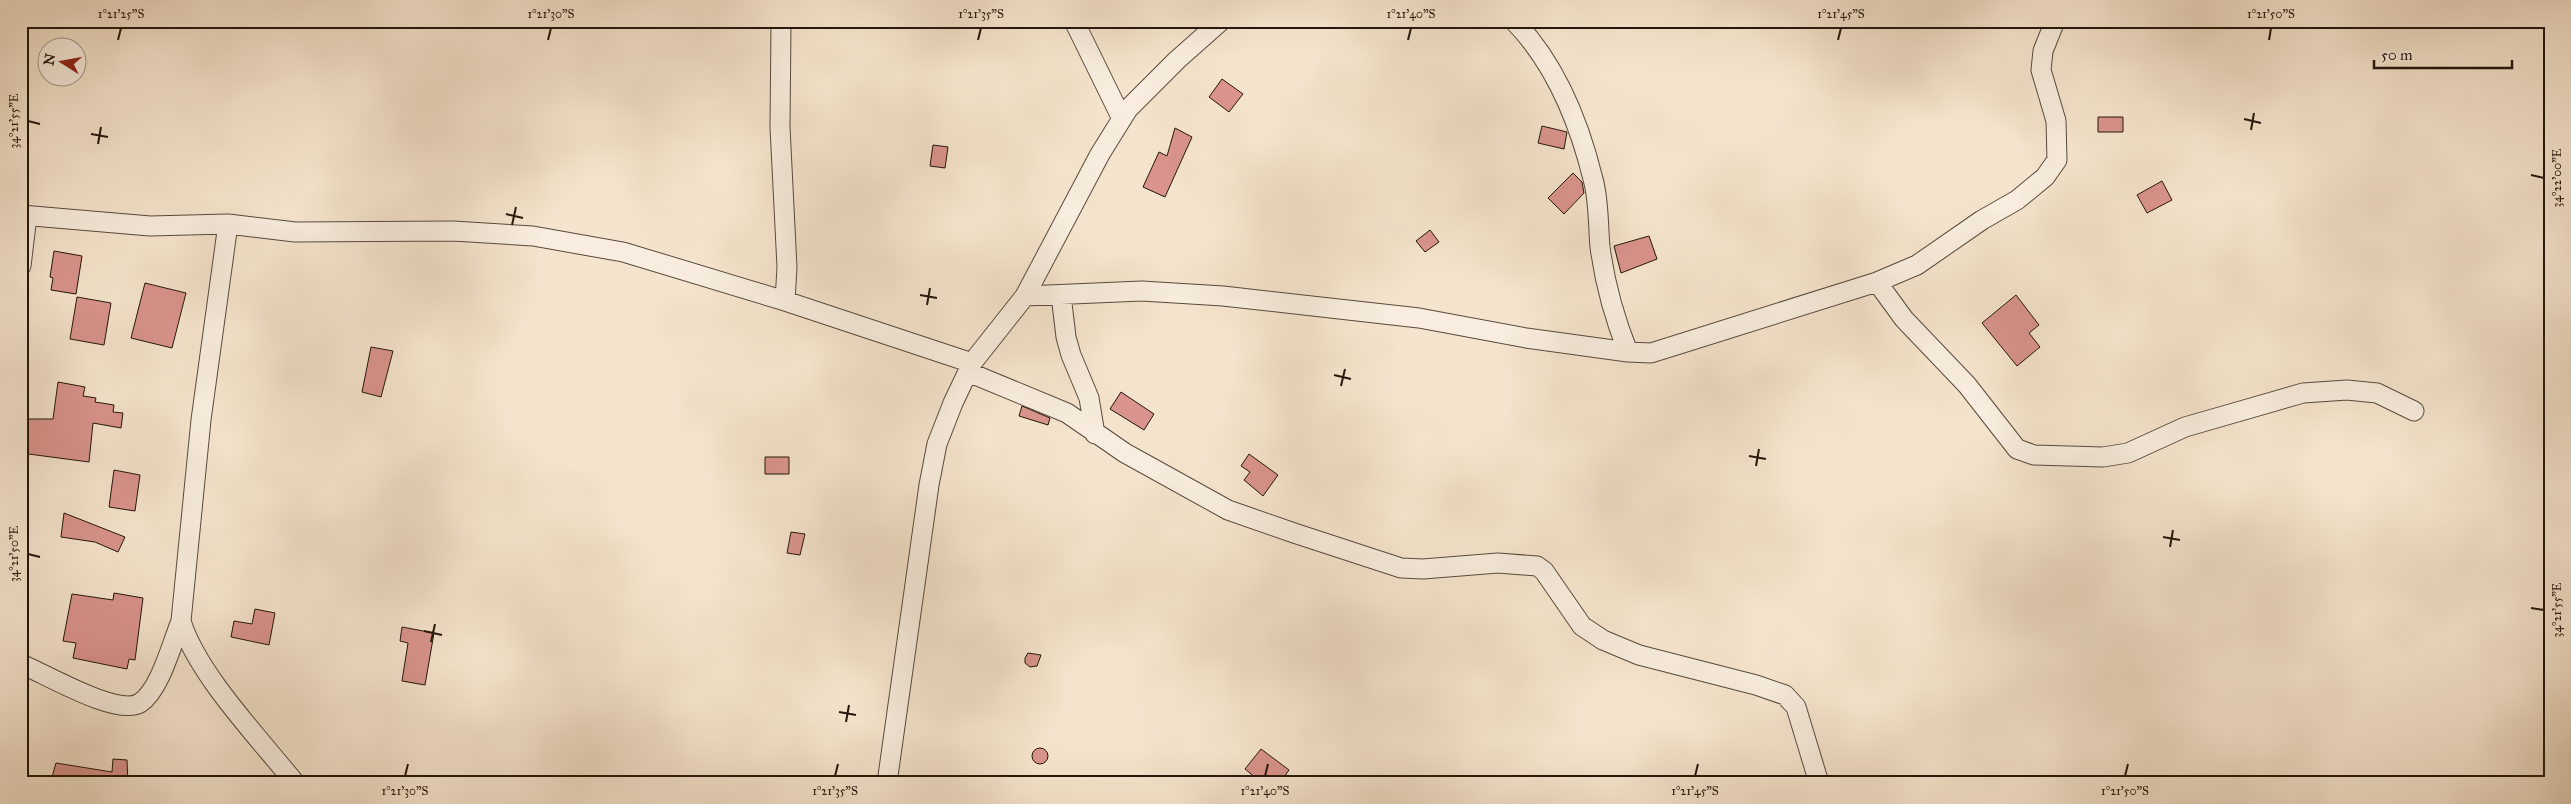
<svg xmlns="http://www.w3.org/2000/svg" width="2571" height="804" font-family="'IM FELL Great Primer',serif">
	<style>
		.building { fill: #da948d; stroke: #23160b }
		.lines { fill: none; stroke-linecap: round; stroke-linejoin: round }
		.minor-casing { stroke: #584a3c; stroke-width: 21 }
		.minor { stroke: #f8edde; stroke-width: 19 }
		.ticks { fill: none; stroke: #23160b; stroke-width: 2 }
		.neatline { fill: none; stroke: #23160b; stroke-width: 2 }
		.ticks-label { font-size: 12px; text-anchor: middle; fill: #23160b }
	</style>
	<rect width="100%" height="100%" fill="#f5e4cd"/>
	<filter id="stains"><feTurbulence type="fractalNoise" baseFrequency=".004" numOctaves="4"/><feColorMatrix values="0 0 0 0 .2 0 0 0 0 .09 0 0 0 0 .02 0 0 0 .5 -.17"/></filter>
	<radialGradient id="worn" r=".72"><stop offset=".6" stop-color="#630" stop-opacity="0"/><stop offset="1" stop-color="#630" stop-opacity=".3"/></radialGradient>
	<path class="building" d="M 1222,79 L 1243,94 L 1229,112 L 1209,97 Z
		M 2098,117 L 2123,117 L 2123,132 L 2098,132 Z
		M 1542,126 L 1567,132 L 1564,149 L 1538,143 Z
		M 1175,128 L 1192,137 L 1165,197 L 1143,187 L 1159,152 L 1167,156 Z
		M 933,145 L 948,147 L 945,168 L 930,166 Z
		M 1573,173 L 1582,182 L 1584,193 L 1564,214 L 1548,198 Z
		M 2162,181 L 2172,200 L 2147,213 L 2137,195 Z
		M 1430,230 L 1439,242 L 1425,252 L 1416,241 Z
		M 1649,236 L 1657,259 L 1621,273 L 1614,246 Z
		M 54,251 L 82,256 L 76,294 L 51,290 L 53,278 L 50,277 Z
		M 145,283 L 186,293 L 172,348 L 131,338 Z
		M 2016,295 L 2039,325 L 2029,333 L 2040,347 L 2017,366 L 1982,323 Z
		M 77,297 L 111,303 L 104,345 L 70,339 Z
		M 371,347 L 393,351 L 381,397 L 362,392 Z
		M 58,382 L 85,387 L 83,396 L 96,398 L 95,402 L 114,405 L 113,412 L 123,413 L 121,428 L 93,423 L 89,462 L 21,453 L 21,419 L 53,419 Z
		M 1121,392 L 1154,414 L 1144,430 L 1110,409 Z
		M 1022,406 L 1050,418 L 1048,425 L 1019,416 Z
		M 1249,454 L 1278,475 L 1263,496 L 1244,480 L 1250,472 L 1241,466 Z
		M 765,457 L 789,457 L 789,474 L 765,474 Z
		M 114,470 L 140,475 L 135,511 L 109,507 Z
		M 64,513 L 125,537 L 118,552 L 95,542 L 61,537 Z
		M 791,532 L 805,534 L 800,555 L 787,553 Z
		M 114,593 L 143,598 L 135,660 L 129,659 L 127,669 L 73,658 L 76,643 L 63,641 L 72,594 L 113,600 Z
		M 255,609 L 275,613 L 269,645 L 231,637 L 234,621 L 252,624 Z
		M 402,627 L 434,633 L 425,685 L 402,681 L 408,643 L 400,641 Z
		M 1028,653 L 1041,655 L 1037,666 L 1030,667 L 1025,663 L 1025,658 Z
		M1032 756a8 8 0 1 1 16 0a8 8 0 1 1-16 0Z
		M 1261,749 L 1289,770 L 1280,783 L 1262,783 L 1245,769 Z
		M 113,759 L 127,760 L 128,783 L 89,783 L 52,777 L 56,763 L 112,772 Z"/>
	<g class="lines">
		<g class="minor-casing">
			<path id="minor" d="M 781,21 L 780,127 L 787,267 L 785,301
				M 1074,21 L 1122,119
				M 1514,21 C 1556,64 1579,122 1593,179 C 1599,200 1598,225 1600,247 C 1605,285 1614,317 1628,352
				M 21,215 L 150,226 L 228,224 L 295,232 L 453,231 L 533,236 L 623,252 L 785,301 L 972,363
				M 228,224 L 201,420 L 181,621 C 197,674 260,739 295,783
				M 21,266 L 27,216
				M 1877,282 L 1904,319 L 1967,385 L 2017,449 L 2034,455 L 2103,457 L 2128,453 L 2185,427 L 2303,393 L 2347,390 L 2377,393 L 2414,411
				M 1061,295 L 1066,337 L 1071,355 L 1089,398 L 1095,434
				M 1025,296 L 1142,291 L 1223,296 L 1419,318 L 1526,338 L 1628,352 L 1651,353 L 1877,282 L 1917,265 L 1982,220 L 2017,200 L 2045,177 L 2057,160 L 2056,121 L 2041,70 L 2043,51 L 2055,21
				M 968,372 L 1067,413 L 1125,453 L 1228,510 L 1294,533 L 1401,568 L 1423,569 L 1498,563 L 1537,566 L 1544,571 L 1582,626 L 1603,640 L 1639,655 L 1756,685 L 1785,695 L 1796,707 L 1819,783
				M 21,664 C 44,673 117,717 140,703 C 160,690 172,643 181,621
				M 887,783 L 929,485 L 937,444 L 953,403 L 972,363 L 1025,296 L 1100,154 L 1128,109 L 1177,60 L 1221,21"/>
		</g>
		<use href="#minor" class="minor"/>
	</g>
	<path class="ticks" d="M 118,40 L 121,28M 548,40 L 551,28M 978,40 L 981,28M 1408,40 L 1411,28M 1838,40 L 1841,28M 2269,40 L 2271,28M 2244,119 L 2261,123M 28,121 L 40,124M 2251,130 L 2254,113M 91,134 L 108,137M 98,144 L 101,127M 2531,175 L 2544,178M 506,214 L 523,218M 512,225 L 516,207M 920,295 L 937,298M 927,305 L 930,288M 1334,375 L 1351,379M 1341,386 L 1345,369M 1749,456 L 1766,459M 1756,466 L 1759,449M 2163,537 L 2180,540M 2170,547 L 2173,530M 28,554 L 40,557M 2531,608 L 2544,610M 424,631 L 442,635M 431,642 L 435,624M 839,712 L 856,715M 846,722 L 849,705M 405,776 L 408,764M 835,776 L 838,764M 1265,776 L 1268,764M 1695,776 L 1698,764M 2125,776 L 2128,764"/>
	<rect width="2571" height="804" fill="none" stroke="#f5e4cd" stroke-width="55"/>
	<g transform="translate(62 62) rotate(281)"><circle r="24" fill="#f8edde" stroke="#a3978a"/>
	<path d="M0-4L9 19L0 12L-9 19Z" fill="#8f2418"/>
	<text y="-8" font-size="14" font-weight="bold" text-anchor="middle" fill="#23160b">N</text>
	</g>
	<path d="M2374 60v8h138v-8" fill="none" stroke="#23160b" stroke-width="2.5"/>
	<text x="2381" y="60" font-size="15" fill="#23160b" stroke="#f8edde" stroke-width="4" paint-order="stroke">50 m</text>
	<rect x="28" y="28" width="2516" height="748" class="neatline"/>
	<g class="ticks-label">
		<text x="121" y="18">1°21'25"S</text>
		<text x="551" y="18">1°21'30"S</text>
		<text x="981" y="18">1°21'35"S</text>
		<text x="1411" y="18">1°21'40"S</text>
		<text x="1841" y="18">1°21'45"S</text>
		<text x="2271" y="18">1°21'50"S</text>
		<text transform="translate(14 121) rotate(-90)" y="4">34°21'55"E</text>
		<text transform="translate(2557 178) rotate(-90)" y="4">34°22'00"E</text>
		<text transform="translate(14 554) rotate(-90)" y="4">34°21'50"E</text>
		<text transform="translate(2557 610) rotate(-90)" y="4">34°21'55"E</text>
		<text x="405" y="795">1°21'30"S</text>
		<text x="835" y="795">1°21'35"S</text>
		<text x="1265" y="795">1°21'40"S</text>
		<text x="1695" y="795">1°21'45"S</text>
		<text x="2125" y="795">1°21'50"S</text>
	</g>
	<rect width="100%" height="100%" filter="url(#stains)"/>
	<rect width="100%" height="100%" fill="url(#worn)"/>
</svg>
